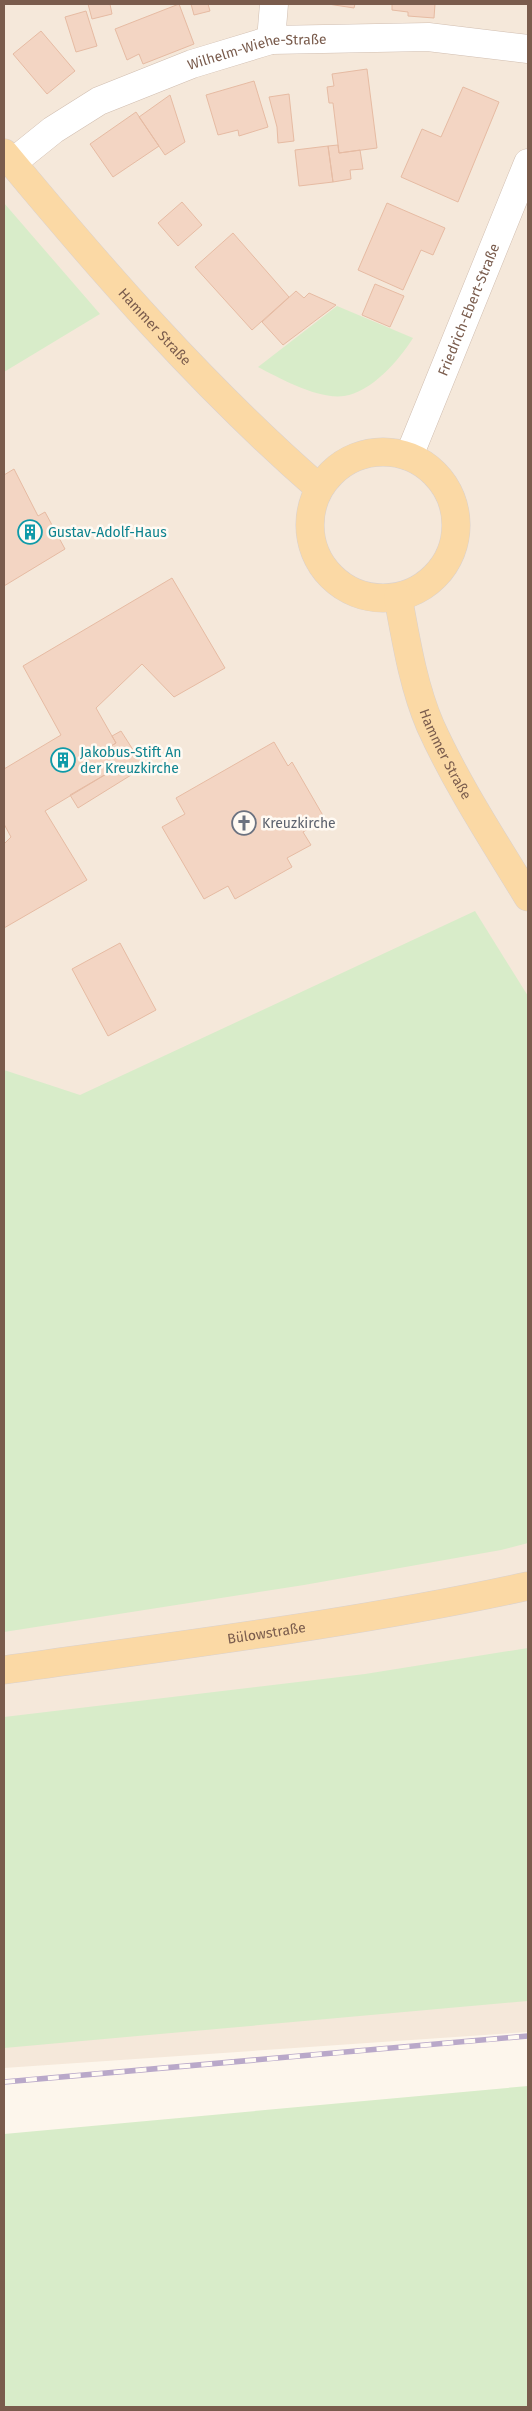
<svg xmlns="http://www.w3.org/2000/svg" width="532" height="2411" font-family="'Fira Sans',sans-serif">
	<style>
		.residential { fill: #f5e8da }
		.green { fill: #d8ecc9 }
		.building { fill: #f3d5c3; stroke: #e6bba3 }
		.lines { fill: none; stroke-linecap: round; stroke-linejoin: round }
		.minor-casing { stroke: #d1beb0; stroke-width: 29 }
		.major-casing { stroke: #dad1cd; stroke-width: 29 }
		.minor { stroke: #fff; stroke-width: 28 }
		.major { stroke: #fbd9a5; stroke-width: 28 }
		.rail-casing { stroke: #b9a8c9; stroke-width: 5.5 }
		.rail { stroke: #fffaf3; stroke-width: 4; stroke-dasharray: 11; stroke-linecap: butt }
		.labels { text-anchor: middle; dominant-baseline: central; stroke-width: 5; stroke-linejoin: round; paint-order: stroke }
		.street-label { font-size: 14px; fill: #7a5c4d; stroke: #fffaf3 }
		.culture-label { font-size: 14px; fill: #0d838f; stroke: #fffaf3; text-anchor: start }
		.worship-label { font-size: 14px; fill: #5b616d; stroke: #fffaf3; text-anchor: start }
	</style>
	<rect width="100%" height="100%" fill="#fdf6ec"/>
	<path class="residential" d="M 4,4 L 528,4 L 528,2032 L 4,2068 Z"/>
	<path class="green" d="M 4,203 L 100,314 L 4,372 Z
		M 337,306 L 413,338 C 399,360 372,392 344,396 C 319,400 279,378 258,367 Z
		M 475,911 L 528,996 L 528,1543 L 501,1550 L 304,1585 L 4,1632 L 4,1070 L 80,1095 Z
		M 528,1648 L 528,2001 L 4,2048 L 4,1717 L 365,1674 Z
		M 528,2086 L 528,2407 L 4,2407 L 4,2134 Z"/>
	<path class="building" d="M 88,4 L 110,4 L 112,14 L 92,19 Z
		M 179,4 L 194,44 L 143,64 L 139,54 L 127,60 L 115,29 Z
		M 191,4 L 208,4 L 210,11 L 194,15 Z
		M 328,4 L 355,4 L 354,8 Z
		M 392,4 L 435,4 L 434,18 L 408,16 L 408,12 L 392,10 Z
		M 86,11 L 97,46 L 76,52 L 65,17 Z
		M 41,31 L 75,71 L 47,94 L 13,54 Z
		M 367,69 L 377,148 L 339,153 L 333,103 L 329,103 L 327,87 L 334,86 L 332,74 Z
		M 254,81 L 268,127 L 239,136 L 238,130 L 218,135 L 206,95 Z
		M 463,87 L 499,102 L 458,202 L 401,177 L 422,129 L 441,137 Z
		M 289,94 L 294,141 L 278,143 L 277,127 L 269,97 Z
		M 170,95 L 185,142 L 165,155 L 139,117 Z
		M 136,112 L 159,146 L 113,177 L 90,144 Z
		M 338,145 L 339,153 L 360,150 L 363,169 L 350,170 L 351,179 L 333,182 L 328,146 Z
		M 328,146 L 333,182 L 299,186 L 295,150 Z
		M 182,202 L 202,225 L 178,246 L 158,223 Z
		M 387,203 L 445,228 L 433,255 L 421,250 L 403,290 L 358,270 Z
		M 233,233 L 289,297 L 252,330 L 195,267 Z
		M 375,284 L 404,296 L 390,327 L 362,315 Z
		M 296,291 L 304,298 L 309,293 L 336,305 L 283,345 L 262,322 Z
		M 14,469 L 38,516 L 45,512 L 65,549 L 4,586 L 4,475 Z
		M 172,578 L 225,668 L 174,697 L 142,664 L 96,708 L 116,743 L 103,751 L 113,770 L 45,811 L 87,880 L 4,928 L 4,844 L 11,837 L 4,824 L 4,769 L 61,735 L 23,666 Z
		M 121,731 L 144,767 L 78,808 L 70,795 L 113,770 L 103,751 L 116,743 L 112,736 Z
		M 274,742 L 288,766 L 292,762 L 325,819 L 303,832 L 311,845 L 287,858 L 292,867 L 235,899 L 228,886 L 204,899 L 162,827 L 185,814 L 176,798 Z
		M 120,943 L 156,1010 L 108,1036 L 72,969 Z"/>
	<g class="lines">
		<g class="minor-casing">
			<g id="minor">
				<path d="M 271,40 L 274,4"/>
				<path id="s1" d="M 12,163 L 53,130 L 99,101 L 192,64 L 271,40 L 428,37 L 528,49"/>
				<path id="s2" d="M 409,456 L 528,163"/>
			</g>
		</g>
		<g class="major-casing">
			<g id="major">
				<path id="s3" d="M 4,153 C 102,271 203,387 319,488"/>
				<circle cx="383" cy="525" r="73"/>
				<path id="s4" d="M 398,597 C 406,640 413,685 430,725 C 457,785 494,841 528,897"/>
				<path id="s5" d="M 4,1670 C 179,1645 355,1624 528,1586"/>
			</g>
		</g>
		<use href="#minor" class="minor"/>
		<use href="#major" class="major"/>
		<g class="rail-casing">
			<path id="rail" d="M 4,2082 L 528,2036"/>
		</g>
		<use href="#rail" class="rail"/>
	</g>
	<defs>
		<g id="building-ring" transform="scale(1.25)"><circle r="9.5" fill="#fffaf3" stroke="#0f9aa8" stroke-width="1.5"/><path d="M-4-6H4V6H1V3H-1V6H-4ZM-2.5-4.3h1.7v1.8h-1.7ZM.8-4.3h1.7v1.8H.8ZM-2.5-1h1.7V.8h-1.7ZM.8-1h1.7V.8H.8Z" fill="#0f9aa8"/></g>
		<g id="church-ring" transform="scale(1.25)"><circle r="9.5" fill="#fffaf3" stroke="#6b7280" stroke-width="1.5"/><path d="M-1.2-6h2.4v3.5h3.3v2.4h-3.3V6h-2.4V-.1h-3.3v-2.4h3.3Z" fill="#6b7280"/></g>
	</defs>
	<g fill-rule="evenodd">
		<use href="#building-ring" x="30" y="532"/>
		<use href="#building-ring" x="63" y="760"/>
		<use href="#church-ring" x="244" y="823"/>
	</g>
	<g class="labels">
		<g class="street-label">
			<text stroke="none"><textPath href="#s1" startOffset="274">Wilhelm-Wiehe-Straße</textPath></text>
			<text stroke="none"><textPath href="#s2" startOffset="158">Friedrich-Ebert-Straße</textPath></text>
			<text stroke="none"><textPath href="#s3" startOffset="230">Hammer Straße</textPath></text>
			<text stroke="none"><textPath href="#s4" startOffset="165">Hammer Straße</textPath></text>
			<text stroke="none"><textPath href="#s5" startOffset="265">Bülowstraße</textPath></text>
		</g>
		<g class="culture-label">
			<text x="48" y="532">Gustav-Adolf-Haus</text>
			<text x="80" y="752">Jakobus-Stift An<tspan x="80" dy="16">der Kreuzkirche</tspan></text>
		</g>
		<g class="worship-label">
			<text x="262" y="823">Kreuzkirche</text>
		</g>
	</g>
	<rect width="532" height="2411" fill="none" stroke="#7a5c4d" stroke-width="10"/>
</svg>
